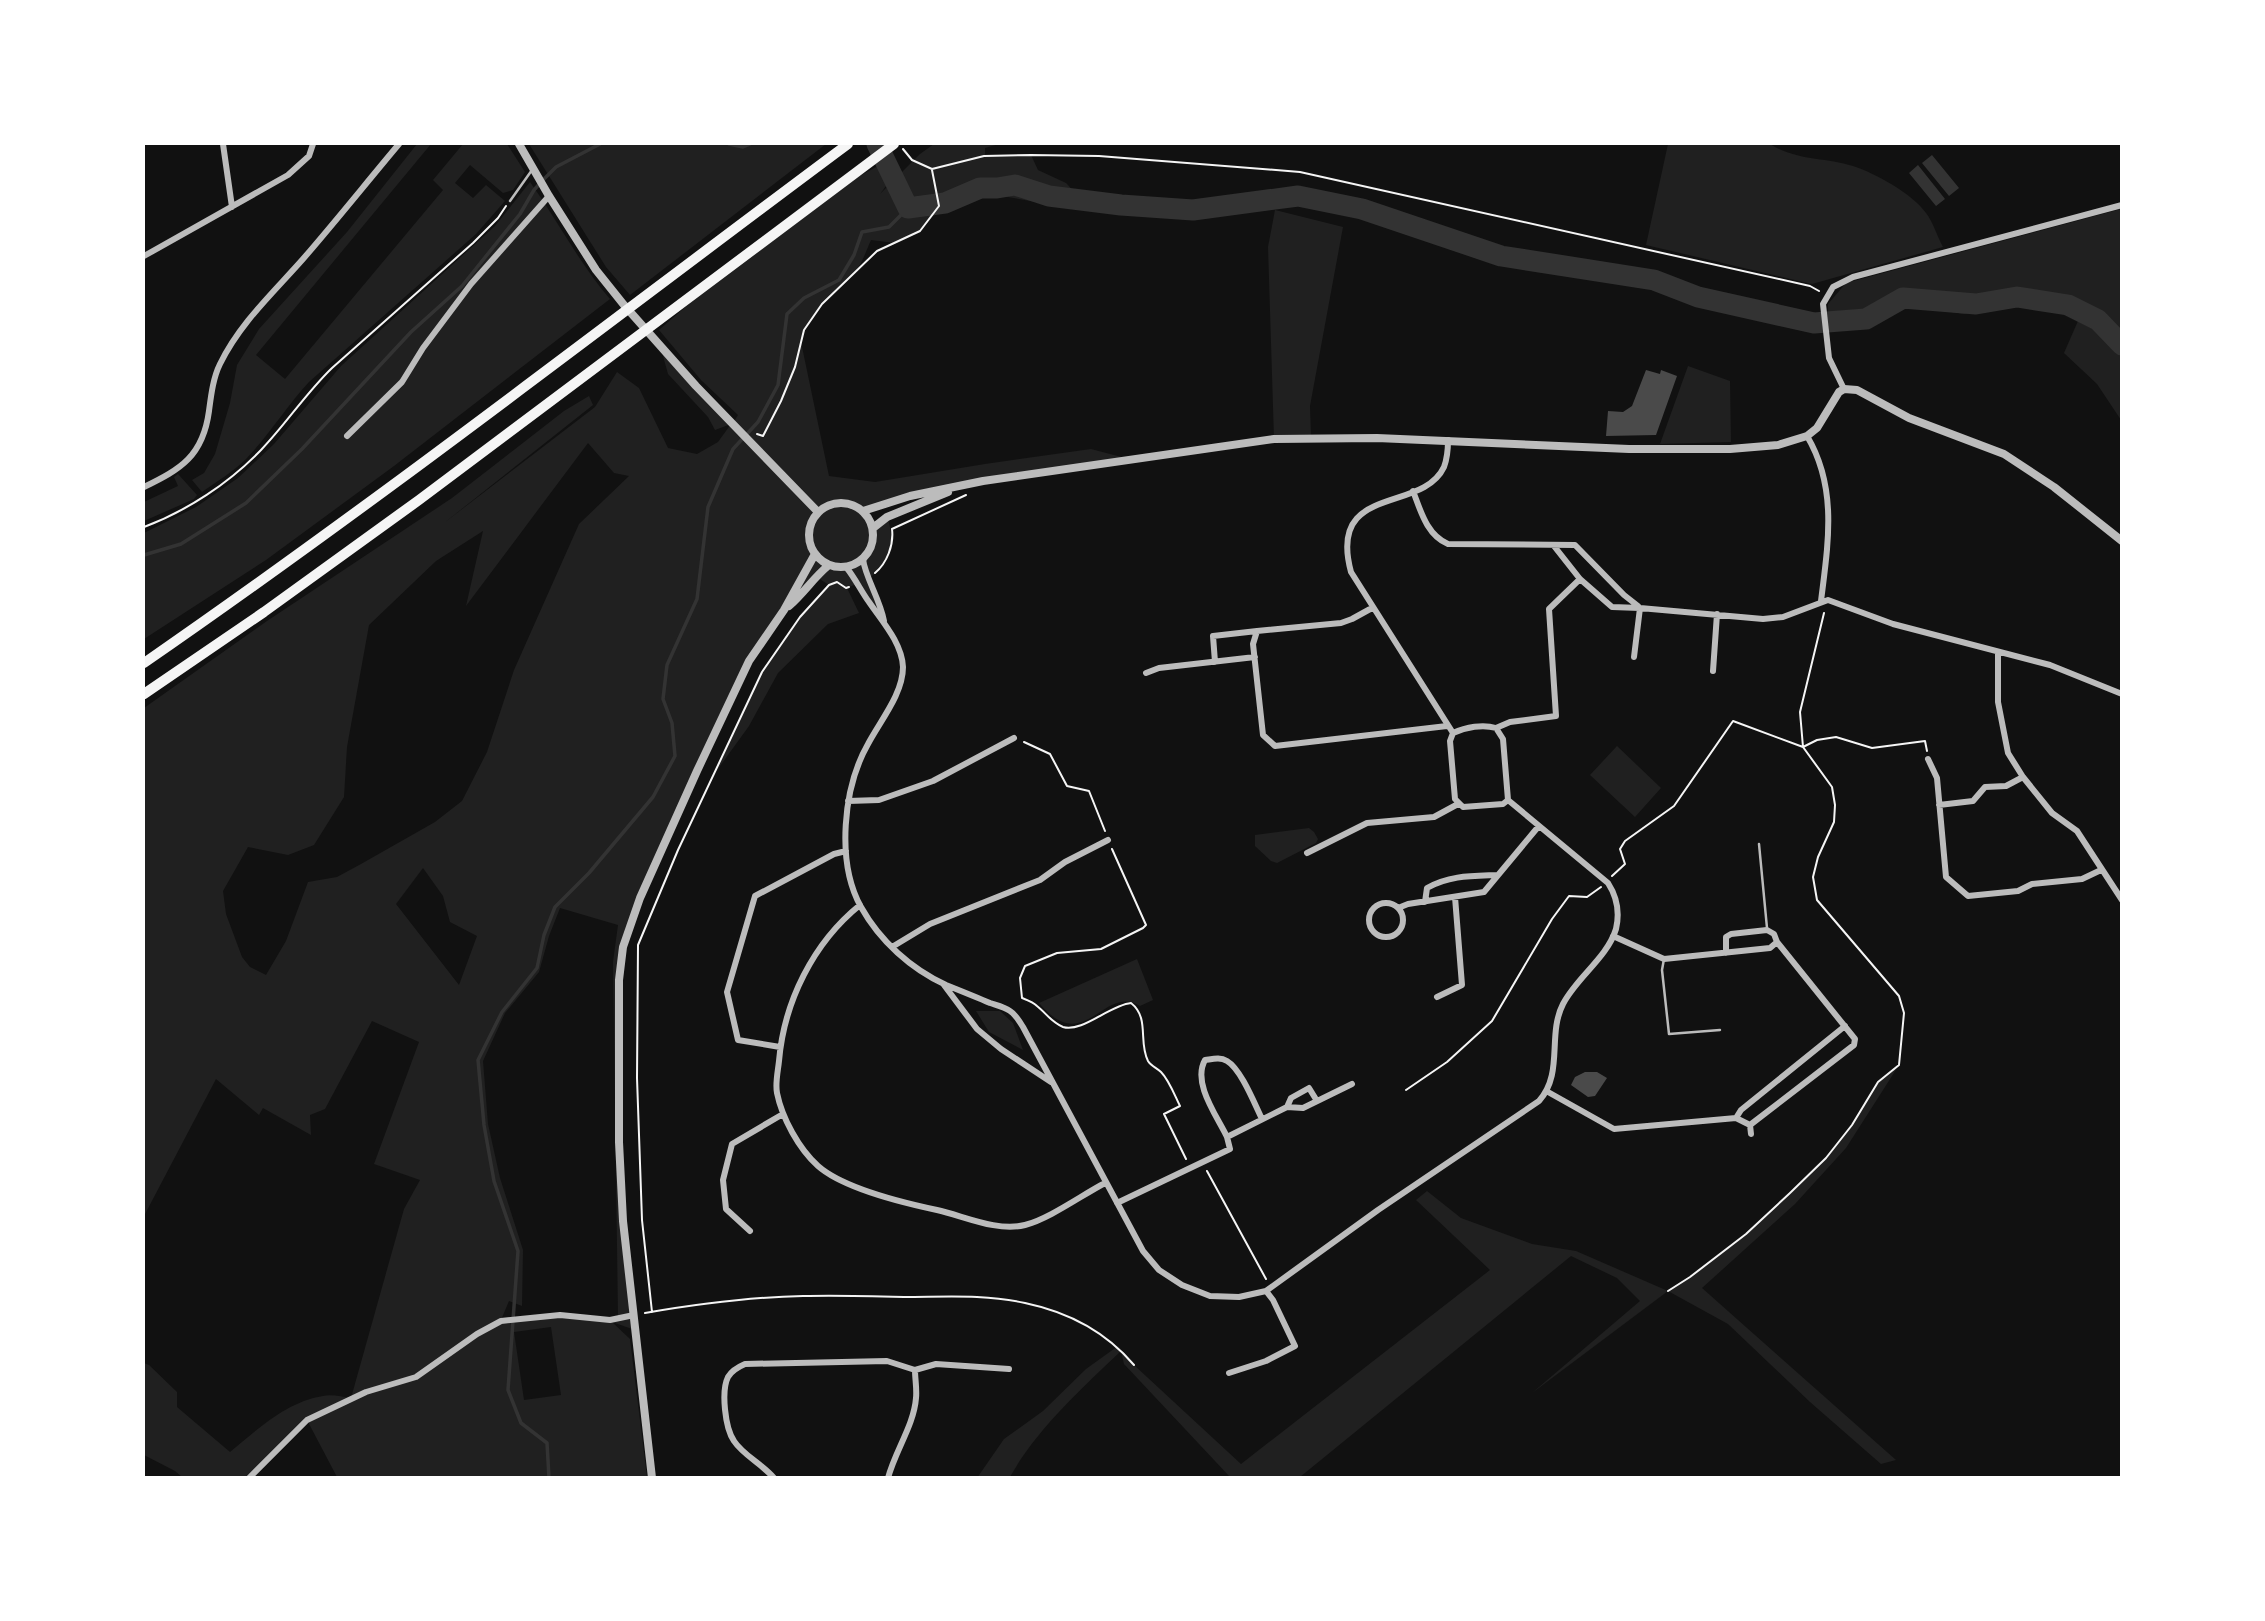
<svg xmlns="http://www.w3.org/2000/svg" width="2265" height="1621" font-family="'Titillium Web',sans-serif">
	<style>
		.green { fill: #202020; fill-rule: evenodd }
		.water { fill: #333 }
		.lines { fill: none; stroke-linecap: round; stroke-linejoin: round }
		.stream { stroke: #333; stroke-width: 3.5 }
		.river { stroke: #333; stroke-width: 21 }
		.building { fill: #4a4a4a }
		.path { stroke: #f5f5f5; stroke-width: 2 }
		.service { stroke: #bcbcbc; stroke-width: 2.5 }
		.minor { stroke: #bcbcbc; stroke-width: 6 }
		.tertiary { stroke: #bcbcbc; stroke-width: 8 }
		.motorway { stroke: #f5f5f5; stroke-width: 10 }
	</style>
	<rect width="100%" height="100%" fill="#111"/>
	<path class="green" d="M 417,144 L 431,144 L 256,355 L 285,379 L 443,190 L 433,180 L 463,144 L 507,144 L 525,172 L 513,190 L 503,193 L 470,165 L 455,183 L 473,198 L 486,185 L 505,201 L 476,234 L 309,382 C 286,407 269,435 246,459 C 233,472 216,482 202,492 L 192,480 L 204,473 L 215,454 L 230,403 L 237,365 L 259,329 L 347,232 Z
		M 529,144 L 826,144 L 630,295 L 606,267 Z
		M 934,144 L 999,144 L 985,148 L 985,156 L 1031,155 L 1038,170 L 1066,183 L 1082,200 L 1075,209 L 986,193 L 933,216 L 920,231 L 895,243 L 871,240 C 867,249 863,261 857,269 C 837,293 809,310 801,342 L 829,476 L 875,482 L 985,464 L 1091,449 L 1133,460 L 983,481 L 864,512 L 873,528 L 887,517 C 896,540 891,564 869,578 L 885,623 L 859,583 L 847,588 L 859,613 L 828,624 L 778,673 L 749,726 L 715,773 L 762,672 L 800,617 L 829,585 L 815,576 L 784,610 L 749,661 L 697,771 L 623,947 L 619,1142 L 635,1330 L 612,1322 L 630,1339 L 647,1477 L 337,1477 L 307,1420 L 249,1477 L 182,1477 L 175,1471 L 144,1455 L 144,1363 L 149,1365 L 177,1392 L 177,1407 L 230,1452 C 258,1429 286,1402 323,1396 C 332,1394 342,1397 351,1398 L 404,1209 L 420,1180 L 374,1164 L 419,1042 L 372,1021 L 325,1109 L 310,1115 L 311,1135 L 263,1108 L 259,1115 L 216,1079 L 144,1216 L 144,708 L 267,621 L 452,498 L 564,411 L 589,396 L 593,405 L 444,523 L 595,407 L 617,372 L 639,388 L 668,448 L 697,454 L 718,442 L 731,424 L 715,430 L 708,417 L 668,374 L 660,345 L 733,423 L 738,415 L 701,380 L 659,330 L 756,245 L 826,194 L 878,166 L 893,177 L 880,194 L 920,154 ZM 588,443 L 614,473 L 629,476 L 579,524 L 514,670 L 487,752 L 462,801 L 435,822 L 361,864 L 337,877 L 308,882 L 286,941 L 266,975 L 250,967 L 242,957 L 226,914 L 223,891 L 248,847 L 288,855 L 314,845 L 344,797 L 347,747 L 369,625 L 436,561 L 483,531 L 466,606 ZM 423,868 L 443,896 L 450,922 L 477,936 L 459,985 L 396,904 ZM 560,908 L 618,925 L 613,962 L 618,1316 L 610,1320 L 560,1315 L 501,1320 L 509,1301 L 522,1306 L 523,1250 L 500,1178 L 488,1124 L 483,1061 L 505,1013 L 539,972 L 549,936 ZM 551,1327 L 561,1395 L 524,1400 L 514,1332 Z
		M 1668,144 L 1770,144 C 1797,161 1825,157 1853,166 C 1875,173 1913,194 1926,213 C 1933,222 1937,236 1943,247 L 1812,284 L 1646,245 Z
		M 530,182 C 558,221 579,263 610,299 L 394,466 L 266,560 L 144,639 L 144,533 L 196,507 L 238,478 L 274,444 L 341,366 L 495,226 Z
		M 2121,209 L 2121,420 L 2097,384 L 2064,353 L 2078,321 L 2068,306 L 2003,303 L 1964,314 L 1890,303 L 1844,321 L 1828,320 L 1828,304 L 1846,283 Z
		M 1275,210 L 1343,227 L 1310,406 L 1311,437 L 1274,439 L 1268,247 Z
		M 1688,366 L 1730,381 L 1731,442 L 1660,444 Z
		M 178,474 L 197,495 L 194,499 L 144,521 L 144,502 L 178,486 L 174,477 Z
		M 1617,746 L 1661,788 L 1635,817 L 1590,775 Z
		M 1309,828 L 1314,832 L 1318,839 L 1316,843 L 1277,863 L 1271,861 L 1255,846 L 1255,835 Z
		M 1137,959 L 1153,1000 L 1140,1006 C 1103,983 1085,1058 1039,1003 Z
		M 976,1011 L 1000,1011 L 1013,1023 L 1023,1050 L 989,1032 Z
		M 1899,1065 L 1846,1148 L 1795,1204 L 1702,1288 L 1896,1460 L 1881,1464 L 1810,1402 L 1728,1324 L 1668,1291 L 1532,1393 L 1640,1301 L 1617,1278 L 1571,1256 L 1300,1477 L 1230,1477 L 1124,1364 L 1121,1351 C 1082,1388 1036,1430 1010,1477 L 977,1478 L 1004,1439 L 1043,1411 L 1086,1369 L 1118,1346 L 1134,1365 L 1241,1464 L 1490,1270 L 1416,1200 L 1427,1191 L 1461,1218 L 1532,1244 L 1576,1251 L 1668,1291 L 1690,1277 L 1746,1234 L 1826,1158 L 1852,1124 L 1878,1082 Z"/>
	<path class="water" d="M 1932,155 L 1959,188 L 1949,196 L 1922,163 Z
		M 1918,165 L 1945,199 L 1936,206 L 1909,173 Z"/>
	<g class="lines">
		<path class="stream" d="M 729,144 L 743,147 L 750,144
			M 144,555 L 181,544 L 246,503 L 302,449 L 411,332 L 462,286 L 520,214 L 534,190 L 542,181 L 556,167 L 600,144
			M 549,1478 L 547,1443 L 521,1423 L 508,1390 L 518,1251 L 494,1181 L 484,1125 L 478,1060 L 502,1012 L 537,968 L 544,935 L 555,907 L 589,873 L 653,797 L 675,756 L 672,723 L 663,699 L 667,665 L 697,599 L 708,507 L 733,449 L 758,422 L 778,385 L 787,314 L 804,298 L 839,280 L 854,255 L 862,232 L 889,227 L 908,208"/>
		<path class="river" d="M 877,144 L 908,208 L 945,203 L 980,188 L 997,188 L 1015,185 L 1049,196 L 1121,205 L 1193,210 L 1298,196 L 1362,209 L 1501,256 L 1654,280 L 1698,297 L 1814,323 L 1866,319 L 1903,298 L 1976,304 L 2017,297 L 2068,305 L 2098,320 L 2122,345"/>
	</g>
	<path class="building" d="M 1646,370 L 1660,374 L 1661,370 L 1677,376 L 1656,435 L 1606,436 L 1608,411 L 1623,412 L 1632,406 Z
		M 1585,1072 L 1597,1072 L 1607,1078 L 1595,1096 L 1588,1097 L 1571,1085 L 1575,1077 Z"/>
	<g class="lines">
		<path class="path" d="M 903,149 L 912,160 L 932,169 L 984,156 L 1031,155 L 1099,156 L 1300,172 L 1810,286 L 1819,291
			M 757,434 L 763,436 L 781,401 L 795,367 L 804,330 L 822,304 L 877,251 L 920,231 L 939,206 L 932,170
			M 144,527 C 187,511 229,483 261,450 C 286,424 306,393 332,368 L 473,243 L 498,218 L 506,206
			M 875,573 C 887,563 894,545 892,529 L 966,495
			M 1024,742 L 1050,754 L 1067,786 L 1089,791 L 1105,831
			M 1112,849 L 1146,925 L 1143,928 L 1101,949 L 1057,953 L 1025,966 L 1020,978 L 1022,998 C 1027,1000 1033,1002 1037,1006 C 1046,1013 1051,1022 1063,1027 C 1082,1033 1110,1005 1131,1003 C 1150,1018 1138,1042 1148,1061 C 1151,1066 1157,1068 1161,1072 C 1169,1080 1175,1096 1180,1106 L 1164,1114 L 1186,1159
			M 1612,876 L 1625,864 L 1620,849 L 1625,841 L 1674,806 L 1733,721 L 1803,747 L 1817,740 L 1836,737 L 1872,748 L 1925,741 L 1927,751
			M 1406,1090 L 1447,1062 L 1492,1021 L 1552,919 L 1569,896 L 1587,897 L 1601,887
			M 1207,1171 L 1266,1279
			M 1668,1291 L 1690,1277 L 1746,1234 L 1790,1193 L 1826,1158 L 1852,1125 L 1878,1082 L 1899,1065 L 1904,1013 L 1899,996 L 1817,900 L 1813,877 L 1818,857 L 1834,822 L 1835,805 L 1832,787 L 1803,747 L 1800,712 L 1824,613
			M 652,1312 L 642,1220 L 637,1078 L 638,945 L 678,850 L 762,672 L 800,617 L 829,585 L 837,582 L 846,588 L 849,587
			M 645,1313 C 697,1304 750,1297 803,1296 C 836,1295 870,1296 904,1297 C 944,1297 986,1294 1025,1303 C 1068,1312 1106,1332 1134,1365"/>
		<path class="service" d="M 510,201 L 532,170
			M 1759,844 L 1767,928
			M 1664,959 L 1662,970 L 1669,1034 L 1720,1030"/>
		<path class="minor" d="M 223,144 L 232,207
			M 144,256 L 288,175 L 309,156 L 313,144
			M 1844,389 L 1829,358 L 1823,304 L 1833,287 L 1853,277 L 2122,205
			M 347,436 L 402,382 L 423,348 L 471,284 L 549,196
			M 1807,436 C 1838,488 1828,544 1821,601
			M 1448,440 C 1448,449 1447,459 1444,467 C 1422,514 1327,483 1351,572 L 1453,733
			M 144,487 C 181,469 203,456 209,411 C 211,396 213,378 220,364 C 240,323 273,293 303,259 C 336,221 367,182 399,144
			M 1413,491 C 1421,512 1427,535 1448,544 L 1575,545 L 1624,595 L 1638,606
			M 1554,546 L 1580,579 L 1612,607 L 1640,608 L 1763,619 L 1783,617 L 1828,600 L 1893,624 L 2050,665 L 2122,694
			M 863,559 C 865,577 880,599 884,621
			M 846,567 C 855,578 861,591 869,602 C 882,621 902,643 903,667 C 903,694 880,721 868,744 C 843,788 836,862 861,907 C 880,941 911,969 946,985 C 961,991 976,997 990,1003 C 996,1005 1005,1007 1010,1011 C 1015,1014 1020,1022 1023,1027 L 1143,1251 L 1159,1270 L 1182,1285 L 1210,1296 L 1239,1297 L 1266,1291 L 1378,1210 L 1539,1101 C 1564,1073 1547,1035 1563,1004 C 1577,977 1607,958 1616,929 C 1620,912 1617,897 1608,883 L 1508,800
			M 1372,608 L 1352,619 L 1341,623 L 1257,631 L 1253,644 L 1263,735 L 1275,746 L 1447,726
			M 1998,652 L 1998,702 L 2008,753 L 2023,777 L 2052,813 L 2077,831 L 2122,900
			M 1634,657 L 1640,608
			M 1215,662 L 1213,636 L 1257,631
			M 1713,671 L 1717,614
			M 1146,673 L 1159,668 L 1255,657
			M 1496,728 L 1510,722 L 1556,716 L 1549,609 L 1580,579
			M 1496,728 L 1503,739 L 1508,800
			M 1453,733 L 1450,741 L 1455,799 L 1463,807 L 1503,804 L 1508,800
			M 1453,733 C 1466,727 1483,724 1496,728
			M 1928,759 L 1937,778 L 1946,877 L 1968,896 L 2018,891 L 2032,884 L 2082,879 L 2101,870
			M 848,801 L 879,800 L 933,781 L 1014,738
			M 1939,805 L 1973,801 L 1985,787 L 2006,786 L 2023,777
			M 1307,853 L 1367,823 L 1434,817 L 1458,804
			M 1425,902 L 1427,888 C 1450,875 1473,876 1498,875
			M1369 920a17 17 0 1 1 34 0a17 17 0 1 1-34 0Z
			M 860,905 C 813,943 784,1002 779,1061 C 778,1071 775,1083 777,1093 C 782,1118 799,1149 818,1166 C 843,1188 904,1203 937,1210 C 964,1216 997,1232 1025,1225 C 1049,1219 1082,1195 1105,1183
			M 1398,908 L 1408,904 L 1484,892 L 1538,827
			M 1613,936 L 1664,959 L 1770,948 L 1777,942
			M 892,947 L 930,924 L 1040,880 L 1065,862 L 1108,840
			M 1726,953 L 1726,937 L 1731,934 L 1767,930 L 1774,934 L 1777,942 L 1855,1039 L 1854,1045 L 1750,1125
			M 944,985 L 977,1029 L 1001,1049 L 1051,1082
			M 1437,997 L 1462,985 L 1455,897
			M 780,1047 L 738,1040 L 727,992 L 755,896 L 834,854 L 846,851
			M 1548,1092 L 1614,1129 L 1736,1118 L 1750,1125 L 1751,1134
			M 1287,1107 L 1291,1098 L 1309,1088 L 1317,1101
			M 1736,1118 L 1741,1110 L 1845,1026
			M 1227,1137 C 1217,1116 1192,1083 1205,1060 C 1213,1059 1220,1057 1227,1061 C 1241,1069 1255,1105 1262,1119
			M 1117,1203 L 1230,1149 L 1227,1137 L 1287,1107 L 1303,1108 L 1352,1084
			M 750,1231 L 726,1209 L 723,1180 L 732,1144 L 783,1114
			M 1229,1373 L 1266,1361 L 1295,1346 L 1273,1300 L 1266,1291
			M 249,1478 L 307,1420 L 366,1392 L 416,1377 L 477,1334 L 501,1321 L 560,1315 L 610,1320 L 634,1315
			M 774,1478 C 762,1464 743,1455 734,1441 C 725,1428 721,1391 728,1377 C 732,1370 738,1367 745,1364 L 887,1361 L 915,1370 L 936,1364 L 1009,1369
			M 888,1478 C 895,1451 914,1425 916,1398 C 917,1389 915,1379 915,1370"/>
		<path class="tertiary" d="M 519,144 L 549,196 L 596,270 L 624,305 L 696,386 L 818,512
			M809 535a32 32 0 1 1 64 0a32 32 0 1 1-64 0Z
			M 863,511 L 910,496 L 983,481 L 1274,439 L 1377,438 L 1629,449 L 1730,449 L 1778,445 L 1807,436 L 1817,428 L 1839,392 L 1844,389 L 1857,390 L 1909,418 L 2004,454 L 2054,487 L 2122,541
			M 873,528 L 887,517 L 948,492
			M 789,606 C 804,593 814,577 829,565
			M 652,1478 L 623,1221 L 619,1142 L 619,980 L 623,947 L 640,898 L 697,771 L 749,661 L 784,610 L 815,554"/>
		<path class="motorway" d="M 144,663 C 384,497 614,318 848,144
			M 144,694 L 264,612 L 419,500 L 894,144"/>
	</g>
	<rect width="2265" height="1621" fill="none" stroke="#ffffff" stroke-width="290"/>
</svg>
